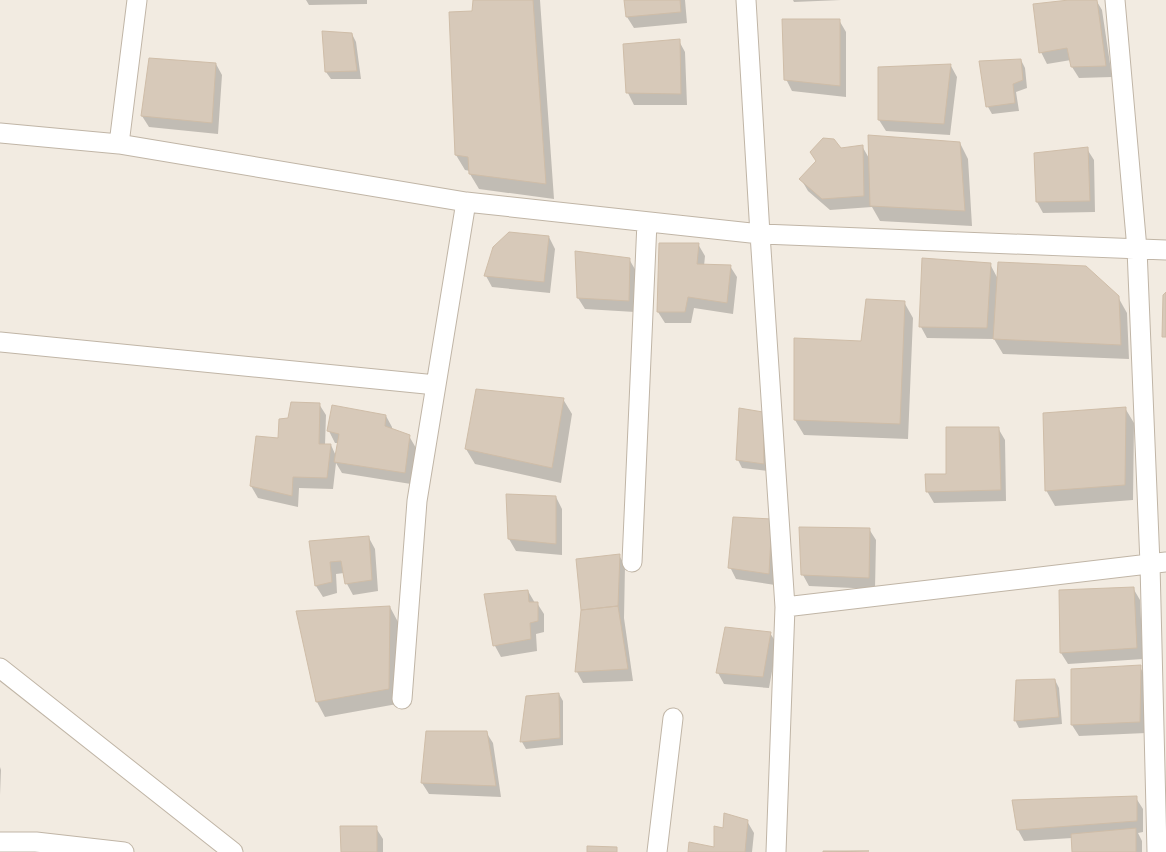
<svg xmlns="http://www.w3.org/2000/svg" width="1166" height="852" font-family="'Golos Text',sans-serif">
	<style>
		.shadow { fill: #0003 }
		.building { fill: #d7c9b9; stroke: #cfbda8 }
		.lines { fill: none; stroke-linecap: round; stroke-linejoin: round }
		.minor-casing { stroke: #c0b5a6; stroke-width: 21 }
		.minor { stroke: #fff; stroke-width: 19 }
	</style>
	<rect width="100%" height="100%" fill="#f2ebe1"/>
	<path class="shadow" d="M 306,0 L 367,0 L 367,4 L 309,5 Z
		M 474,0 L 540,0 L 554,199 L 479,189 L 470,174 L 470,171 L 465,170 L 456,155 Z
		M 625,0 L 685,0 L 687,23 L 634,28 L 627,17 Z
		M 793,0 L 841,0 L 794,2 Z
		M 1080,0 L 1096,0 L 1102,10 L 1112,77 L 1079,78 L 1072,67 L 1071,60 L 1047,64 L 1041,52 Z
		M 839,20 L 846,32 L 846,97 L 792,91 L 786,79 Z
		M 352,34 L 356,42 L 361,79 L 331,79 L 326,72 Z
		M 679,41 L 685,52 L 687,105 L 634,105 L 628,93 L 624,45 Z
		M 1021,60 L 1025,68 L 1027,88 L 1016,92 L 1019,111 L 992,114 L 988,107 Z
		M 216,64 L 222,75 L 218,134 L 149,127 L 142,116 Z
		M 951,66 L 957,77 L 950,135 L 886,131 L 879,120 Z
		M 960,143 L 968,159 L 972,226 L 880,221 L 872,207 L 830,210 L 808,191 L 801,179 L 817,162 L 840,149 L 862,146 L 870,160 Z
		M 1087,149 L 1094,160 L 1095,212 L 1043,213 L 1037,202 Z
		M 549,237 L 555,249 L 550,293 L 492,287 L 486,276 Z
		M 698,244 L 705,256 L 704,266 L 730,266 L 737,277 L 733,314 L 694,308 L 691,323 L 665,323 L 658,312 Z
		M 629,259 L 636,271 L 635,312 L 585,309 L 578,298 Z
		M 990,264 L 998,279 L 1118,297 L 1127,313 L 1129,359 L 1003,354 L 994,339 L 927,338 L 921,327 Z
		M 904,302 L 913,318 L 908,439 L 804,435 L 795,420 L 862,342 Z
		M 563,399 L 572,414 L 561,483 L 475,464 L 466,449 Z
		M 319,404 L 326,415 L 325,445 L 331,445 L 336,456 L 339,443 L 335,443 L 329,431 L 386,416 L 392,427 L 392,430 L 409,436 L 416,448 L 411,484 L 342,473 L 336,463 L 333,489 L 299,488 L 298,507 L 258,498 L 251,486 L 279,440 L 289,419 Z
		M 1125,408 L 1134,423 L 1133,500 L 1055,506 L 1046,490 Z
		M 741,410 L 766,420 L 768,471 L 742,468 L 738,460 Z
		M 998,428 L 1005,440 L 1006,501 L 934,503 L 927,491 L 947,475 Z
		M 556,497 L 562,509 L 562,555 L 516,551 L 509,539 Z
		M 771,521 L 775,585 L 736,579 L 730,567 Z
		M 869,529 L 876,540 L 875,589 L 809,586 L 803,575 Z
		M 369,538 L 375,549 L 378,591 L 353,595 L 347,584 L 344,573 L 336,574 L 337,593 L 323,597 L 316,586 L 310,542 Z
		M 619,555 L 625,566 L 624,618 L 633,681 L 583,683 L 577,672 L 582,610 Z
		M 1133,588 L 1140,600 L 1143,659 L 1068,664 L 1061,653 Z
		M 528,591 L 535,603 L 537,603 L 544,614 L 544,632 L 536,634 L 537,651 L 501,657 L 495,646 Z
		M 390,607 L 398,622 L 397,704 L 325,717 L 317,702 Z
		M 770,633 L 777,644 L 769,688 L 724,684 L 718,673 Z
		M 1140,667 L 1146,678 L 1146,733 L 1079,736 L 1072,725 Z
		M 1055,680 L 1059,688 L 1062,724 L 1019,728 L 1015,720 Z
		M 559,694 L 563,701 L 563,745 L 526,749 L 522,742 Z
		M 486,732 L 493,743 L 501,797 L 429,794 L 422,783 Z
		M 0,767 L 1,770 L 0,795 Z
		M 1136,798 L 1143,809 L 1143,832 L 1138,833 L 1142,841 L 1142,852 L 1073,852 L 1072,838 L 1024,841 L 1018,830 Z
		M 747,821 L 754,833 L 752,852 L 690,852 L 715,848 L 724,830 Z
		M 376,828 L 383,839 L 383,852 L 342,852 Z"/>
	<path class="building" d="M 473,0 L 533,0 L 546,184 L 469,174 L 468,157 L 455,155 L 449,12 L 472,11 Z
		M 624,0 L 680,0 L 681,12 L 626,17 Z
		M 1069,0 L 1097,0 L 1106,66 L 1071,67 L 1067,48 L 1039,53 L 1033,4 Z
		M 782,19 L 840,19 L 840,86 L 784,80 Z
		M 322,31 L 352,33 L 357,71 L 325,72 Z
		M 680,39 L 681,94 L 626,93 L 623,44 Z
		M 149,58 L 216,63 L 212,123 L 141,116 Z
		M 1021,59 L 1023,80 L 1013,84 L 1015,103 L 986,107 L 979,61 Z
		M 951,64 L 944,124 L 878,120 L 878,67 Z
		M 868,135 L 960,142 L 965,211 L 870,206 Z
		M 823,138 L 834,139 L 841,148 L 863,145 L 864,196 L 822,199 L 799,179 L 816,161 L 810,152 Z
		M 1088,147 L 1090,201 L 1036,202 L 1034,153 Z
		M 509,232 L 549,236 L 544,282 L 484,276 L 493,247 Z
		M 659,243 L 699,243 L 697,264 L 731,265 L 727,303 L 688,297 L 685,312 L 657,312 Z
		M 575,251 L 630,258 L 629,301 L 577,298 Z
		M 922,258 L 991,263 L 987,328 L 919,327 Z
		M 998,262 L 1086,266 L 1119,296 L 1121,345 L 993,339 Z
		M 1166,292 L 1166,337 L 1162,337 L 1163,295 Z
		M 866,299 L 905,301 L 900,424 L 794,420 L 794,338 L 861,341 Z
		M 476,389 L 564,398 L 552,468 L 465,449 Z
		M 291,402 L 320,403 L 319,444 L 331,444 L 327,478 L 293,477 L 292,496 L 250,486 L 256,436 L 278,438 L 279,419 L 288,418 Z
		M 332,405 L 386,415 L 385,426 L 410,435 L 405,473 L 334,462 L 339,434 L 327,431 Z
		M 1126,407 L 1125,485 L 1045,491 L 1043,413 Z
		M 739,408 L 763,412 L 764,464 L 736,460 Z
		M 946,427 L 999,427 L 1001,490 L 926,492 L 925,474 L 946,474 Z
		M 506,494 L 556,496 L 556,544 L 508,539 Z
		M 733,517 L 772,519 L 769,574 L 728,568 Z
		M 799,527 L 870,528 L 869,578 L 801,575 Z
		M 369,536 L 372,580 L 345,584 L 341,561 L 330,562 L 332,582 L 315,586 L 309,541 Z
		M 620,554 L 618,606 L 581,610 L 576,559 Z
		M 1134,587 L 1137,648 L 1060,653 L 1059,590 Z
		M 528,590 L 529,602 L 538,602 L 538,621 L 530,623 L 531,639 L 493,646 L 484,594 Z
		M 390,606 L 389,689 L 316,702 L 296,611 Z
		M 618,606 L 628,669 L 575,672 L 581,610 Z
		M 725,627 L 771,632 L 763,677 L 716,673 Z
		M 1141,665 L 1140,722 L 1071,725 L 1071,669 Z
		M 1055,679 L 1059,717 L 1014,721 L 1016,680 Z
		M 559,693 L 560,738 L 520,742 L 526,696 Z
		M 426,731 L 487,731 L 496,786 L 421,783 Z
		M 1137,796 L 1137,821 L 1017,830 L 1012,800 Z
		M 724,813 L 748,820 L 745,852 L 688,852 L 689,842 L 714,847 L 714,826 L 723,828 Z
		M 340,826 L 377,826 L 377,852 L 341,852 Z
		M 1136,828 L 1136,852 L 1072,852 L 1071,834 Z
		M 587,846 L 617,847 L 617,852 L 587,852 Z
		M 823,851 L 869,851 L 823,852 Z"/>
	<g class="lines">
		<g class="minor-casing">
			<path id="minor" d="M 746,0 L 760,234 L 785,607 L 776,852
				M 1115,0 L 1137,249 L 1150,564 L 1157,852
				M 0,133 L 119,144 L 466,202 L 760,234 L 1166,250
				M 119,144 L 137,0
				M 0,342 L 436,385
				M 632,562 L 647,222
				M 785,607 L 1166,562
				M 0,668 L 233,852
				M 402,699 L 417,501 L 466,202
				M 0,842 L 36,842 L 124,852
				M 657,852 L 673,718"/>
		</g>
		<use href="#minor" class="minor"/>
	</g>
</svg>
